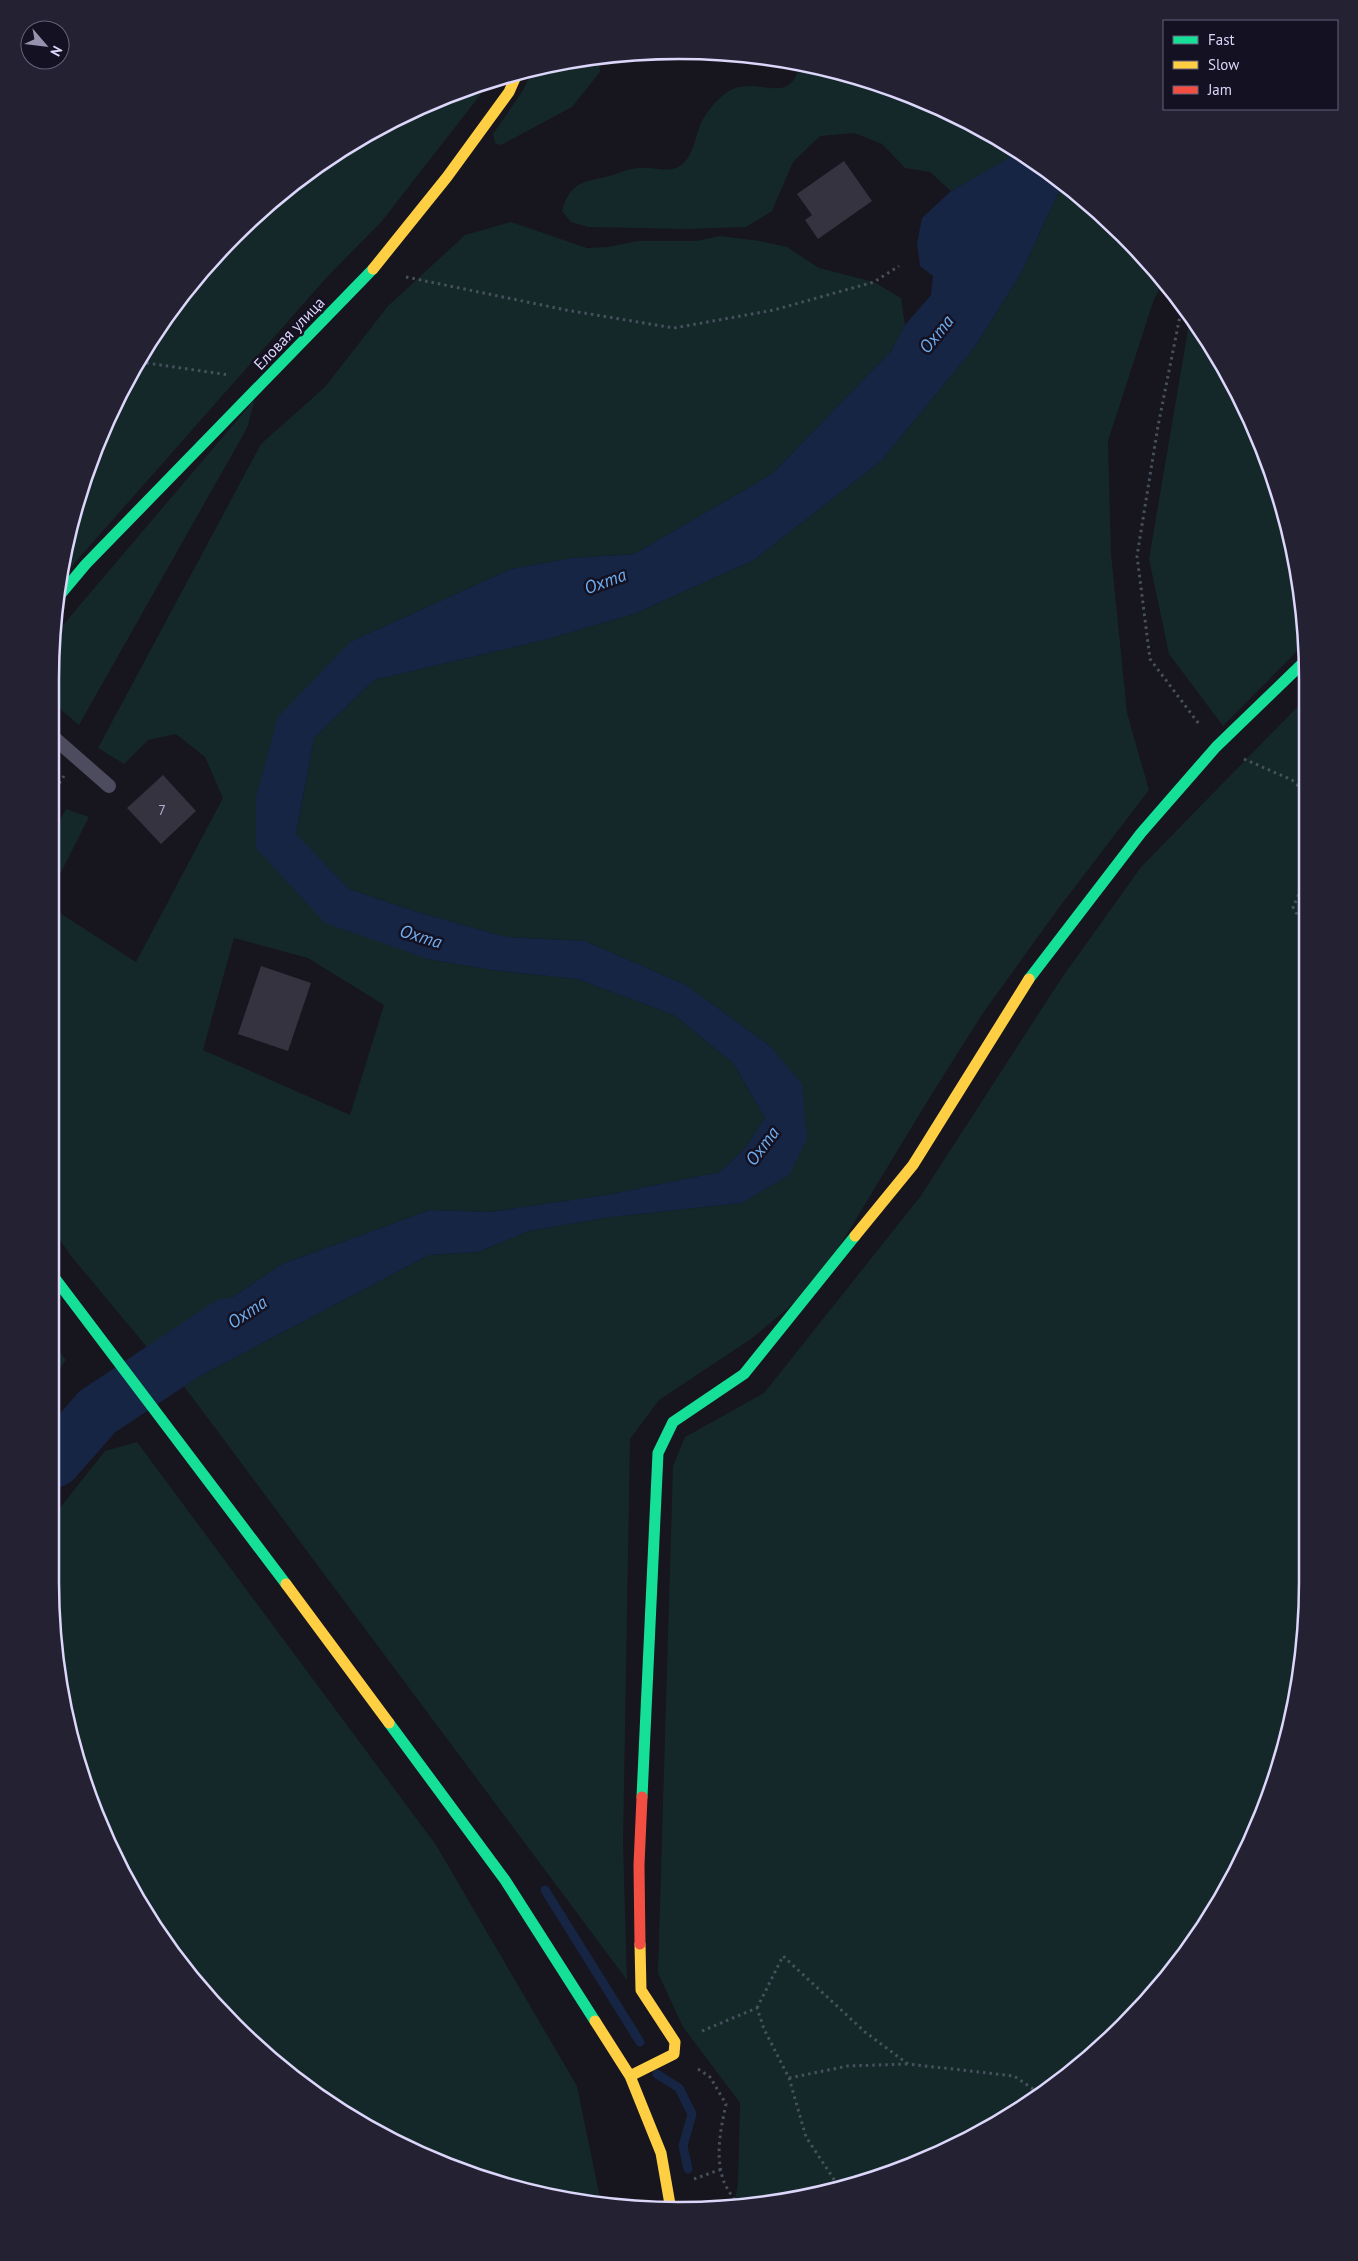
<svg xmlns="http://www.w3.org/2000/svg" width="1358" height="2261" font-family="'PT Sans',sans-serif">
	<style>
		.green { fill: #142829; fill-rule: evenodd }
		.water { fill: #162543 }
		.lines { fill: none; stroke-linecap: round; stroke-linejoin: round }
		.stream { stroke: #162543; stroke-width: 9 }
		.river { stroke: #162543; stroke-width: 54 }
		.building { fill: #363340 }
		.path { stroke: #47515d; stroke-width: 3; stroke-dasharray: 2.5 4; stroke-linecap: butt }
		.lane { stroke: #4d4b5e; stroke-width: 14 }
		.fast { stroke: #16e098; stroke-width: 11 }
		.slow { stroke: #ffcf43; stroke-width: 11 }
		.jam { stroke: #f24e42; stroke-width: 11 }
		.labels { text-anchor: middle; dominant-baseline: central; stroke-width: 5; stroke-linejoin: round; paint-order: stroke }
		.number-label { font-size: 14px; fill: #b2adcc }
		.street-label { font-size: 16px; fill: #dcd6fa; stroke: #141122 }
		.water-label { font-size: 18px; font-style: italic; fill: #70aeee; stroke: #141122 }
		.rim { fill: none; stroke: #dcd6fa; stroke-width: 2.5 }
	</style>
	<rect width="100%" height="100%" fill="#17151e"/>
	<path class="green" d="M 599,58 L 600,72 L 572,107 L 501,145 L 495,143 L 493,134 L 520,95 L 534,69 L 557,62 Z
		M 801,62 L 920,98 L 1015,149 L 1010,158 L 951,191 L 930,172 L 905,168 L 882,144 L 854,133 L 820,136 L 793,162 L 772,211 L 746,227 L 685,229 L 588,227 L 571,222 L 562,211 C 571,179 585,183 613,175 C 621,172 630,168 639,168 C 647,167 666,171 673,169 C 692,164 694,141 700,125 C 705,113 721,94 733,89 C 763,77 790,108 801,62 Z
		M 486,83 L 481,94 L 382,221 L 328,276 L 64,575 L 83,477 L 156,329 L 234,234 L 330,156 L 439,98 Z
		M 1062,185 L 1152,264 L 1164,282 L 1154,299 L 1108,441 L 1111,554 L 1127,713 L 1149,790 L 1058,909 L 983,1013 L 930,1097 L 816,1285 L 751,1339 L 659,1400 L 630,1439 L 623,1844 L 627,1980 L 183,1385 L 429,1255 L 478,1252 L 529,1231 L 611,1217 L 742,1203 L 789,1175 L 770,1046 L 686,985 L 585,941 L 506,937 L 417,912 L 349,889 L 296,835 L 314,738 L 374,680 L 544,640 L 634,614 L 754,560 L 881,461 L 974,348 L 1020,275 Z
		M 511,222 L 587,248 L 608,247 L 637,241 L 696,241 L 720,236 L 760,241 L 787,247 L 819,268 L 874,282 L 901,298 L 905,325 L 891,351 L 772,474 L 634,554 L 572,558 L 511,569 L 350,642 L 256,848 L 428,959 L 492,970 L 577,979 L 674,1015 L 733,1063 L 765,1118 L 745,1148 L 720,1172 L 606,1195 L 489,1212 L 430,1210 L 282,1264 L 151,1352 L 71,1256 L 54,1231 L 52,908 L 136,962 L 223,798 L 205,757 L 176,734 L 148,740 L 124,764 L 98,748 L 261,444 L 325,387 L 388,306 L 465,235 ZM 234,938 L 308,958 L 384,1005 L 350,1115 L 203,1050 Z
		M 1190,318 L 1224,365 L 1286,516 L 1307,638 L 1307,641 L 1223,726 L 1169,654 L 1149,559 Z
		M 255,399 L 247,428 L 79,725 L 52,702 L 51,639 Z
		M 1307,697 L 1307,1623 L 1275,1784 L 1202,1932 L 1124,2027 L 1062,2081 L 957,2146 L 881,2178 L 761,2206 L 733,2207 L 738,2185 L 740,2103 L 683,2027 L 658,1973 L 673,1466 L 685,1437 L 764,1393 L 920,1197 L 1061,979 L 1141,867 Z
		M 66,809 L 89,817 L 52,890 L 52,835 Z
		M 54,1344 L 66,1360 L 54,1377 Z
		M 137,1442 L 436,1845 L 577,2086 L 601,2203 L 557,2199 L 477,2178 L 401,2146 L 296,2081 L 180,1965 L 115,1860 L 83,1784 L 55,1664 L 55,1514 L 105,1451 Z"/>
	<path class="water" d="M 1015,149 L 1029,156 L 1062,185 L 1020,275 L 974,348 L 881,461 L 754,560 L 634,614 L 544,640 L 374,680 L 314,738 L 296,834 L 349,889 L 417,912 L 506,937 L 585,941 L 686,985 L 770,1046 L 802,1084 L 807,1139 L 789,1175 L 742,1203 L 611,1217 L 529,1231 L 478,1252 L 429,1255 L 183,1385 L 151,1352 L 282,1264 L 430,1210 L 490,1212 L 606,1195 L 720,1172 L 745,1148 L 765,1118 L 733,1063 L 674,1015 L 577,979 L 492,970 L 428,959 L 325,923 L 256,848 L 256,797 L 278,717 L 350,642 L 511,569 L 572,558 L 634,554 L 772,474 L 891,351 L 905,325 L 931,295 L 933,276 L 920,266 L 917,243 L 922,218 L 951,191 L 1009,158 Z"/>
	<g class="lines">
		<path class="stream" d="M 545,1890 L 640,2042
			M 657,2074 L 679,2088 L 692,2114 L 683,2146 L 688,2169"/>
		<path class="river" d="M 55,1460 L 97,1412 L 228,1325"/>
	</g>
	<path class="building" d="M 844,161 L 872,201 L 818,239 L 805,220 L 812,215 L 797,194 Z
		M 163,775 L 196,811 L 161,844 L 127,808 Z
		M 261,966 L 311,983 L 288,1051 L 238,1034 Z"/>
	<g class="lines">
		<path class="path" d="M 406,277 L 566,310 L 674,328 L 774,310 L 874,282 L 899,266
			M 1182,306 L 1158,426 L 1137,556 L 1150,659 L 1199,724
			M 140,362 L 229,375
			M 1244,759 L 1292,780 L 1307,794
			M 52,794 L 64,776
			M 1307,877 L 1293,907 L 1307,932
			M 757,2008 L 783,1956 L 865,2032 L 908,2064 L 1014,2076 L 1036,2091 L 1038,2096
			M 702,2031 L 757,2008 L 764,2029 L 789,2078 L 806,2137 L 839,2187
			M 698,2069 L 710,2077 L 726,2104 C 721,2128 715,2154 723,2179 C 726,2189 734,2198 739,2207
			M 789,2078 L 848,2066 L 907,2064
			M 1041,2094 L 1036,2091 L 1103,2045
			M 694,2179 L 722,2169"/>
		<path class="lane" d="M 52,736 L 109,786"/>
		<path class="fast" d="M 60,595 L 86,564 L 373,269
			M 1029,979 L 1141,833 L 1216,747 L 1307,659
			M 54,1277 L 286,1584
			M 389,1723 L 505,1880 L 595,2021
			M 642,1797 L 658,1453 L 673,1422 L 744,1374 L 855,1236"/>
		<path class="slow" d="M 373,269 L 447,177 L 509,92 L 517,74
			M 855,1236 L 913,1165 L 1029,979
			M 286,1584 L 389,1723
			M 595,2021 L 630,2076 L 661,2153 L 671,2210
			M 630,2076 L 674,2054 L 675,2042 L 641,1990 L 640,1944"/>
		<path class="jam" d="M 640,1944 L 639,1865 L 642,1797"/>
	</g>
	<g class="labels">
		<g class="number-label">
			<text x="162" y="810">7</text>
		</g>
		<g class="street-label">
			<text transform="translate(289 333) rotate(-46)">Еловая улица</text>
		</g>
		<g class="water-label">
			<text transform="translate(936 334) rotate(-51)">Охта</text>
			<text transform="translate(605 581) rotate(-20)">Охта</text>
			<text transform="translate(421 936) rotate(17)">Охта</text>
			<text transform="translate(762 1146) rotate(-53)">Охта</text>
			<text transform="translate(247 1312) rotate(-34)">Охта</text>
		</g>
	</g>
	<path d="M0 0H1358V2261H0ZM679 59H679A620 620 0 0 1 1299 679V1582A620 620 0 0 1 679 2202H679A620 620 0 0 1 59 1582V679A620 620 0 0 1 679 59Z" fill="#242133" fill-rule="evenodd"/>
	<path class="rim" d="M679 59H679A620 620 0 0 1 1299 679V1582A620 620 0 0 1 679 2202H679A620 620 0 0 1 59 1582V679A620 620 0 0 1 679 59Z"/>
	<rect x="1163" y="20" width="175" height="90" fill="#141122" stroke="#646078"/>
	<rect x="1173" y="36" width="25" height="8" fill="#16e098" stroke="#646078"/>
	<text x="1208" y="45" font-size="15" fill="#dcd6fa">Fast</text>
	<rect x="1173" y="61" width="25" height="8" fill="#ffcf43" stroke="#646078"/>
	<text x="1208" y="70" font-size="15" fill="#dcd6fa">Slow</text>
	<rect x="1173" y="86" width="25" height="8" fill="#f24e42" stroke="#646078"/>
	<text x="1208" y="95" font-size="15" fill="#dcd6fa">Jam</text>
	<g transform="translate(45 45) rotate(118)"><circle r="24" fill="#141122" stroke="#646078"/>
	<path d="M0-4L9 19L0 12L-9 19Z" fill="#9792ad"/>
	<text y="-8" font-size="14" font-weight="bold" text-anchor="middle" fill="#dcd6fa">N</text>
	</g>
</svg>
